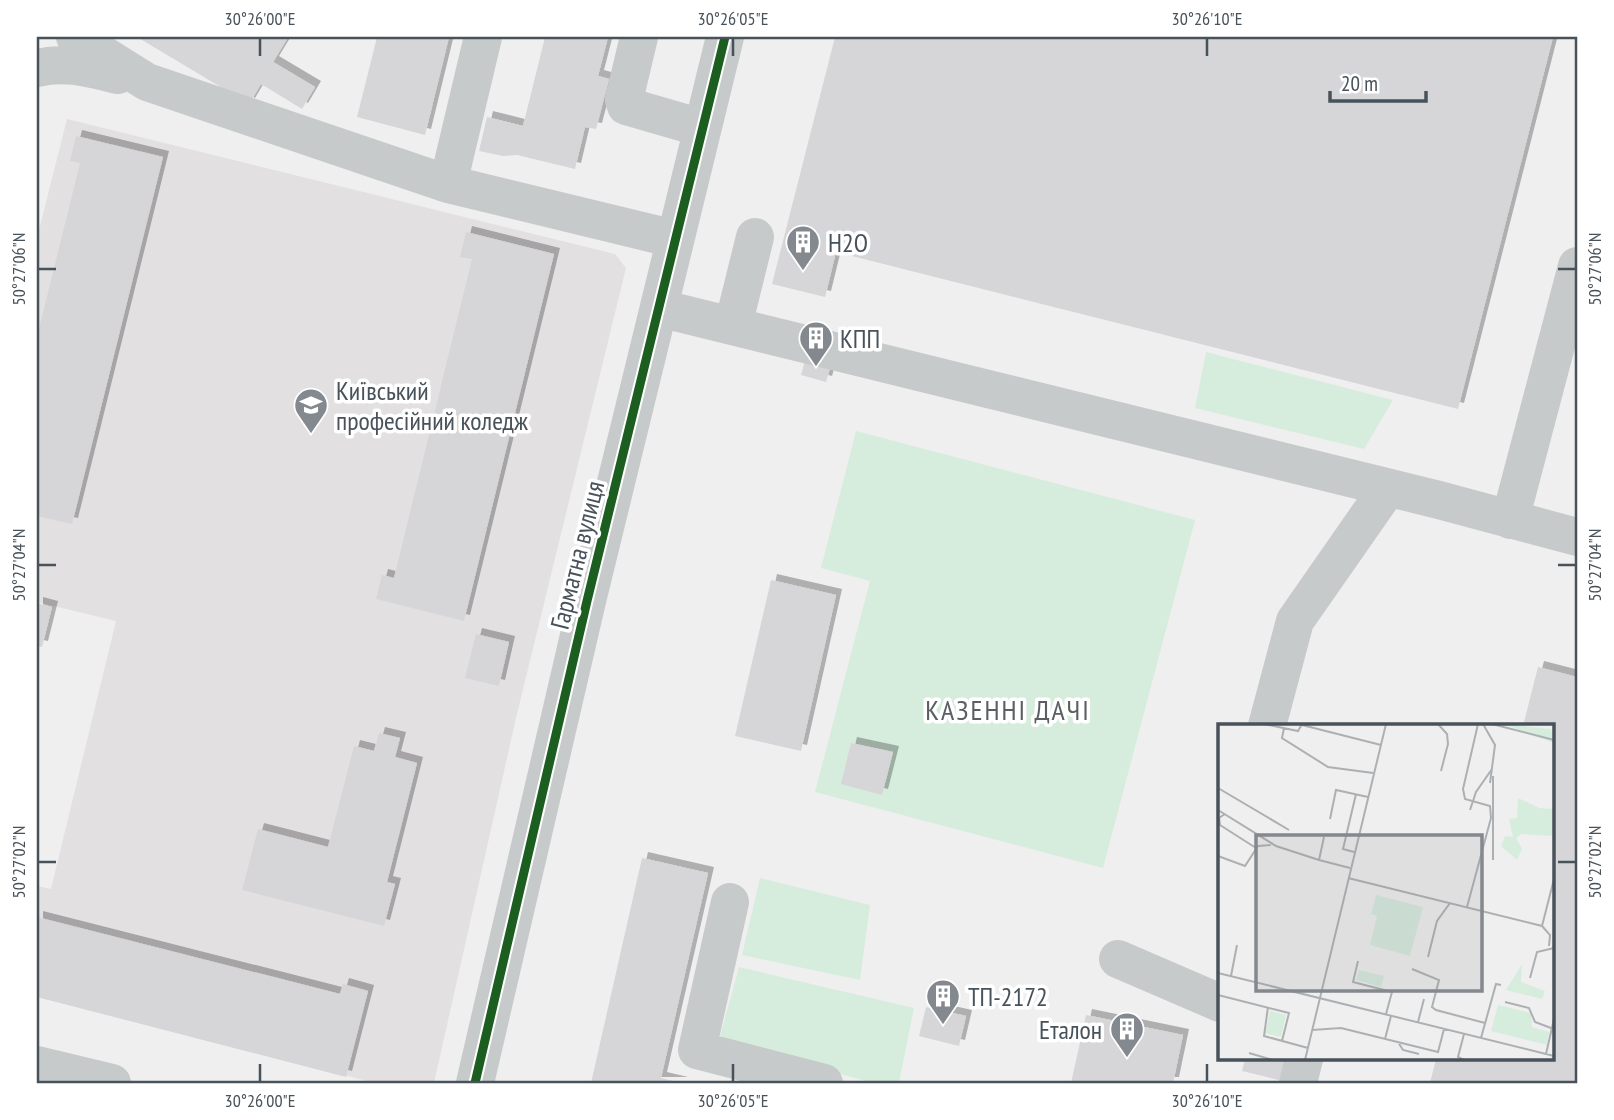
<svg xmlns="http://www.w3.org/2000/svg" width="1614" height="1120" font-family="'PT Sans Narrow',sans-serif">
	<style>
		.education { fill: #e2e0e1 }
		.green { fill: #d6ecdd }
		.building { fill: #d6d6d8; filter: url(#shadow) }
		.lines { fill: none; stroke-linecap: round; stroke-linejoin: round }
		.minor { stroke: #c7cacb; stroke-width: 38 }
		.cycleway-casing { stroke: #fff; stroke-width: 13 }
		.cycleway { stroke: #1b5e20; stroke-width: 9 }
		.ticks { fill: none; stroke: #48525a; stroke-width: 2.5 }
		.labels { text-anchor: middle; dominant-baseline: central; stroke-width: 7; stroke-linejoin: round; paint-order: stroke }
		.poi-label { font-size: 26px; fill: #48525a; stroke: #fff; text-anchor: start }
		.street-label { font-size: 26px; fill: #48525a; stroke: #fff }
		.neighbourhood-label { font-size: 28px; letter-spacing: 2px; fill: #5b5f62; stroke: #fff }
		.inset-road { fill: none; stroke: #adb0b3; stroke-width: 2 }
		.view { fill: #83898e; fill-opacity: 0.15; stroke: #83898e; stroke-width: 3.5 }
		.inset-edge { fill: none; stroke: #48525a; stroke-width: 3.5 }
		.neatline { fill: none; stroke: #48525a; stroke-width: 2.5 }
		.ticks-label { font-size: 18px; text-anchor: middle; fill: #48525a }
	</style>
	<defs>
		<filter id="shadow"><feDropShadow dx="6" dy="-6" stdDeviation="0" flood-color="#0004"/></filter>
	</defs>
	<rect width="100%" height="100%" fill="#f0efef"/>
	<path class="education" d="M 67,119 L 615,254 L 626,268 L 516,718 L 434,1083 L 375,1083 L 37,997 L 37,886 L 51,889 L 116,621 L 37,602 L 37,238 Z"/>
	<path class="green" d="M 1206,352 L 1393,400 L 1364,449 L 1195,408 Z
		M 856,431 L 1195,520 L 1103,868 L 815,792 L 870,581 L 821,568 Z
		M 760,878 L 870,905 L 860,980 L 742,955 Z
		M 739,967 L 914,1008 L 899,1083 L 873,1083 L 719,1040 Z"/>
	<path class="building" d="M 137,37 L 283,37 L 287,39 L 273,62 L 315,87 L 302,109 L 261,84 L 249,104 Z
		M 377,37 L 449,37 L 425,135 L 357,117 Z
		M 545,37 L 608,37 L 598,76 L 609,79 L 596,129 L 585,127 L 575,169 L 517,155 L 503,156 L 479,151 L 487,117 L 523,126 Z
		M 835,37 L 1553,37 L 1458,409 L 836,252 L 825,297 L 772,284 Z
		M 76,136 L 163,157 L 72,524 L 37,516 L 37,337 L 80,163 L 70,161 Z
		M 466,232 L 554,254 L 464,621 L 376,599 L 382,575 L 394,578 L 472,259 L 460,257 Z
		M 807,354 L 832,361 L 826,382 L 801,375 Z
		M 771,580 L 836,595 L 801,751 L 735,736 Z
		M 37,603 L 52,607 L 42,647 L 37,646 Z
		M 476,634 L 509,642 L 499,686 L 465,678 Z
		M 1538,667 L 1577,677 L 1577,1083 L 1430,1083 L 1436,1059 L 1553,1059 L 1553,726 L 1523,726 Z
		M 379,733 L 400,738 L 395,757 L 417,763 L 387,882 L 395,884 L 384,926 L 242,890 L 258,829 L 328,847 L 354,746 L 374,751 Z
		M 851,743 L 893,752 L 882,795 L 841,784 Z
		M 642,858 L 708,873 L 661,1078 L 682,1083 L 591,1083 Z
		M 37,917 L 340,994 L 343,984 L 368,991 L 346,1077 L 37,997 Z
		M 926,1007 L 966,1016 L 959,1046 L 919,1036 Z
		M 1086,1015 L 1183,1035 L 1173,1083 L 1071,1083 Z
		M 1245,1059 L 1300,1059 L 1291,1083 L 1242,1071 Z"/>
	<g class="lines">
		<path class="minor" d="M 75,37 L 147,82 L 448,184
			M 483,37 L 448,184 L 675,239
			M 639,37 L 624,100 L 626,106 L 702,128
			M 37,68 C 65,61 89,68 118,75
			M 659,308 L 1439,500 L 1577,537
			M 733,326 L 755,237
			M 1510,520 L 1577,266
			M 1267,726 L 1295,621 L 1387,489
			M 730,902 L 697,1050 L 824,1083
			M 1118,959 L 1220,1003
			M 37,1065 L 112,1083
			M 475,1083 L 587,601 L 725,37
			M 1298,1083 L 1304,1059"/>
		<g class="cycleway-casing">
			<path id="cycleway" d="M 475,1083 L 587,601 L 725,37"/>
		</g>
		<use href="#cycleway" class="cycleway"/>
	</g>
	<path class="ticks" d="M 260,38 L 260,56M 733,38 L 733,56M 1207,38 L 1207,56M 38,269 L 56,269M 1558,269 L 1576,269M 38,565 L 56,565M 1558,565 L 1576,565M 38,862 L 56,862M 1558,862 L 1576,862M 260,1064 L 260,1082M 733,1064 L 733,1082M 1207,1064 L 1207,1082"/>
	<defs>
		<g id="building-pin" transform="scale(1.75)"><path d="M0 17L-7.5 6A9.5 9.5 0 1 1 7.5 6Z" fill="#83898e" stroke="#fff"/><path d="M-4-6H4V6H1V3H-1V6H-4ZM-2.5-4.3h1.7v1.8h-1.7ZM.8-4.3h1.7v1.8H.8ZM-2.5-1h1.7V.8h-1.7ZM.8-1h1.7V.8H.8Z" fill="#fff"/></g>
		<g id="university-pin" transform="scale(1.75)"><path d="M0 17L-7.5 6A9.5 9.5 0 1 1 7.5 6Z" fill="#83898e" stroke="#fff"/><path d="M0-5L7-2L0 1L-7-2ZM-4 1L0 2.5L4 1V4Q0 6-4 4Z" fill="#fff"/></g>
	</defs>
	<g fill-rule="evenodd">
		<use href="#building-pin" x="803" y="242"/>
		<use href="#building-pin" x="816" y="338"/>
		<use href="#university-pin" x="311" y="405"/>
		<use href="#building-pin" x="943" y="996"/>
		<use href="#building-pin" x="1127" y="1029"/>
	</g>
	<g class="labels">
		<g class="poi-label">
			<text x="828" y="242">H2O</text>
			<text x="840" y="338">КПП</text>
			<text x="336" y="390">Київський<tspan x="336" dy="30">професійний коледж</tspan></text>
			<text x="968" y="996">ТП-2172</text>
			<text x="1102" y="1029" text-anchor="end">Еталон</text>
		</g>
		<g class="street-label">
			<text transform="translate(577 555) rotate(-76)">Гарматна вулиця</text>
		</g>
		<g class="neighbourhood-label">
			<text x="1008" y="709">КАЗЕННІ ДАЧІ</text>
		</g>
	</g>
	<g transform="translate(1218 724)">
		<rect width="336" height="336" fill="#f0efef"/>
		<path d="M 286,0 L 333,5 L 336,19 ZM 300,74 L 321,84 L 336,85 L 336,112 L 303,110 L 298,114 L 304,125 L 299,136 L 283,122 L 287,112 L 295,113 L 291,95 L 299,94 ZM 158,171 L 205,183 L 192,232 L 152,221 L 159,192 L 153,190 ZM 304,240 L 303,258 L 327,267 L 324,275 L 288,266 ZM 141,246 L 166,252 L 163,263 L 138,256 ZM 280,281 L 313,289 L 314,303 L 331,308 L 329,321 L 273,307 ZM 52,287 L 68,291 L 63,313 L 47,309 Z" fill="#d6ecdd"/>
		<path class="inset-road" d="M 46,0 L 80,7 L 84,0M 220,0 L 229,10 L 230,20 L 223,47M 265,0 L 277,21 L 272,59M 274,0 L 336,16M 84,1 L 163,21M 66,4 L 64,14 L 110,43 L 155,49M 275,52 L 275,136M 0,64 L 71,106M 0,86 L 58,122 L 101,136M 252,86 L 258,68 L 274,45M 7,90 L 1,94 L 2,101 L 38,124M 112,95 L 118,66 L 150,73M 106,113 L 101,136 L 132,144M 136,128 L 125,125 L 138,70M 0,132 L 27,142 L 40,122 L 53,121M 130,154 L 324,202 L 332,211 L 331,222M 249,183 L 273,94 L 272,82 L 247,75 L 245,65 L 260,0M 324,202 L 336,155M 210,233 L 219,197 L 232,179M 140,237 L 135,258 L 174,268 L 168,290M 194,245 L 221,256 L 214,283 L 218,286 L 267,299M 0,249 L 336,332M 13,252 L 19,221M 312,254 L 319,228 L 336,224M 0,271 L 71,289 L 64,317M 287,278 L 311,284 L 317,298 L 333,304M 50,283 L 46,312 L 90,324M 200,298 L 206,275M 94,306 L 123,304 L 220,328 L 226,305M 246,310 L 240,333 L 246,336M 263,314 L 278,260 L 283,261M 167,315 L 173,292M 180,318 L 185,326 L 201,330M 31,329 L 55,336M 328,330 L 336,295M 87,336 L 168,0"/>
		<path class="view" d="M 38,111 L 264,111 L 264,267 L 38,267 Z"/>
		<rect width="336" height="336" class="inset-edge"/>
	</g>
	<rect width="1614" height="1120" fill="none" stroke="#ffffff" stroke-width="77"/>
	<path d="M1330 91v10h96v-10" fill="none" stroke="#48525a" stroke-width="3.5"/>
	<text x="1341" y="91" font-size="21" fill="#48525a" stroke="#ffffff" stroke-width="5" paint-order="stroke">20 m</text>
	<rect x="38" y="38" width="1538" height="1044" class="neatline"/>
	<g class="ticks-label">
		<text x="260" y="25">30°26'00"E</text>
		<text x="733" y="25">30°26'05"E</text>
		<text x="1207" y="25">30°26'10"E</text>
		<text transform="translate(19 269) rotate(-90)" y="6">50°27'06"N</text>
		<text transform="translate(1595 269) rotate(-90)" y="6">50°27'06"N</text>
		<text transform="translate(19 565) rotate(-90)" y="6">50°27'04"N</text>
		<text transform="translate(1595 565) rotate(-90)" y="6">50°27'04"N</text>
		<text transform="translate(19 862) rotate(-90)" y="6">50°27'02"N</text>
		<text transform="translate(1595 862) rotate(-90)" y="6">50°27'02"N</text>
		<text x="260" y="1107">30°26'00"E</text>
		<text x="733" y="1107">30°26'05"E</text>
		<text x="1207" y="1107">30°26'10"E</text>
	</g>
</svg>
